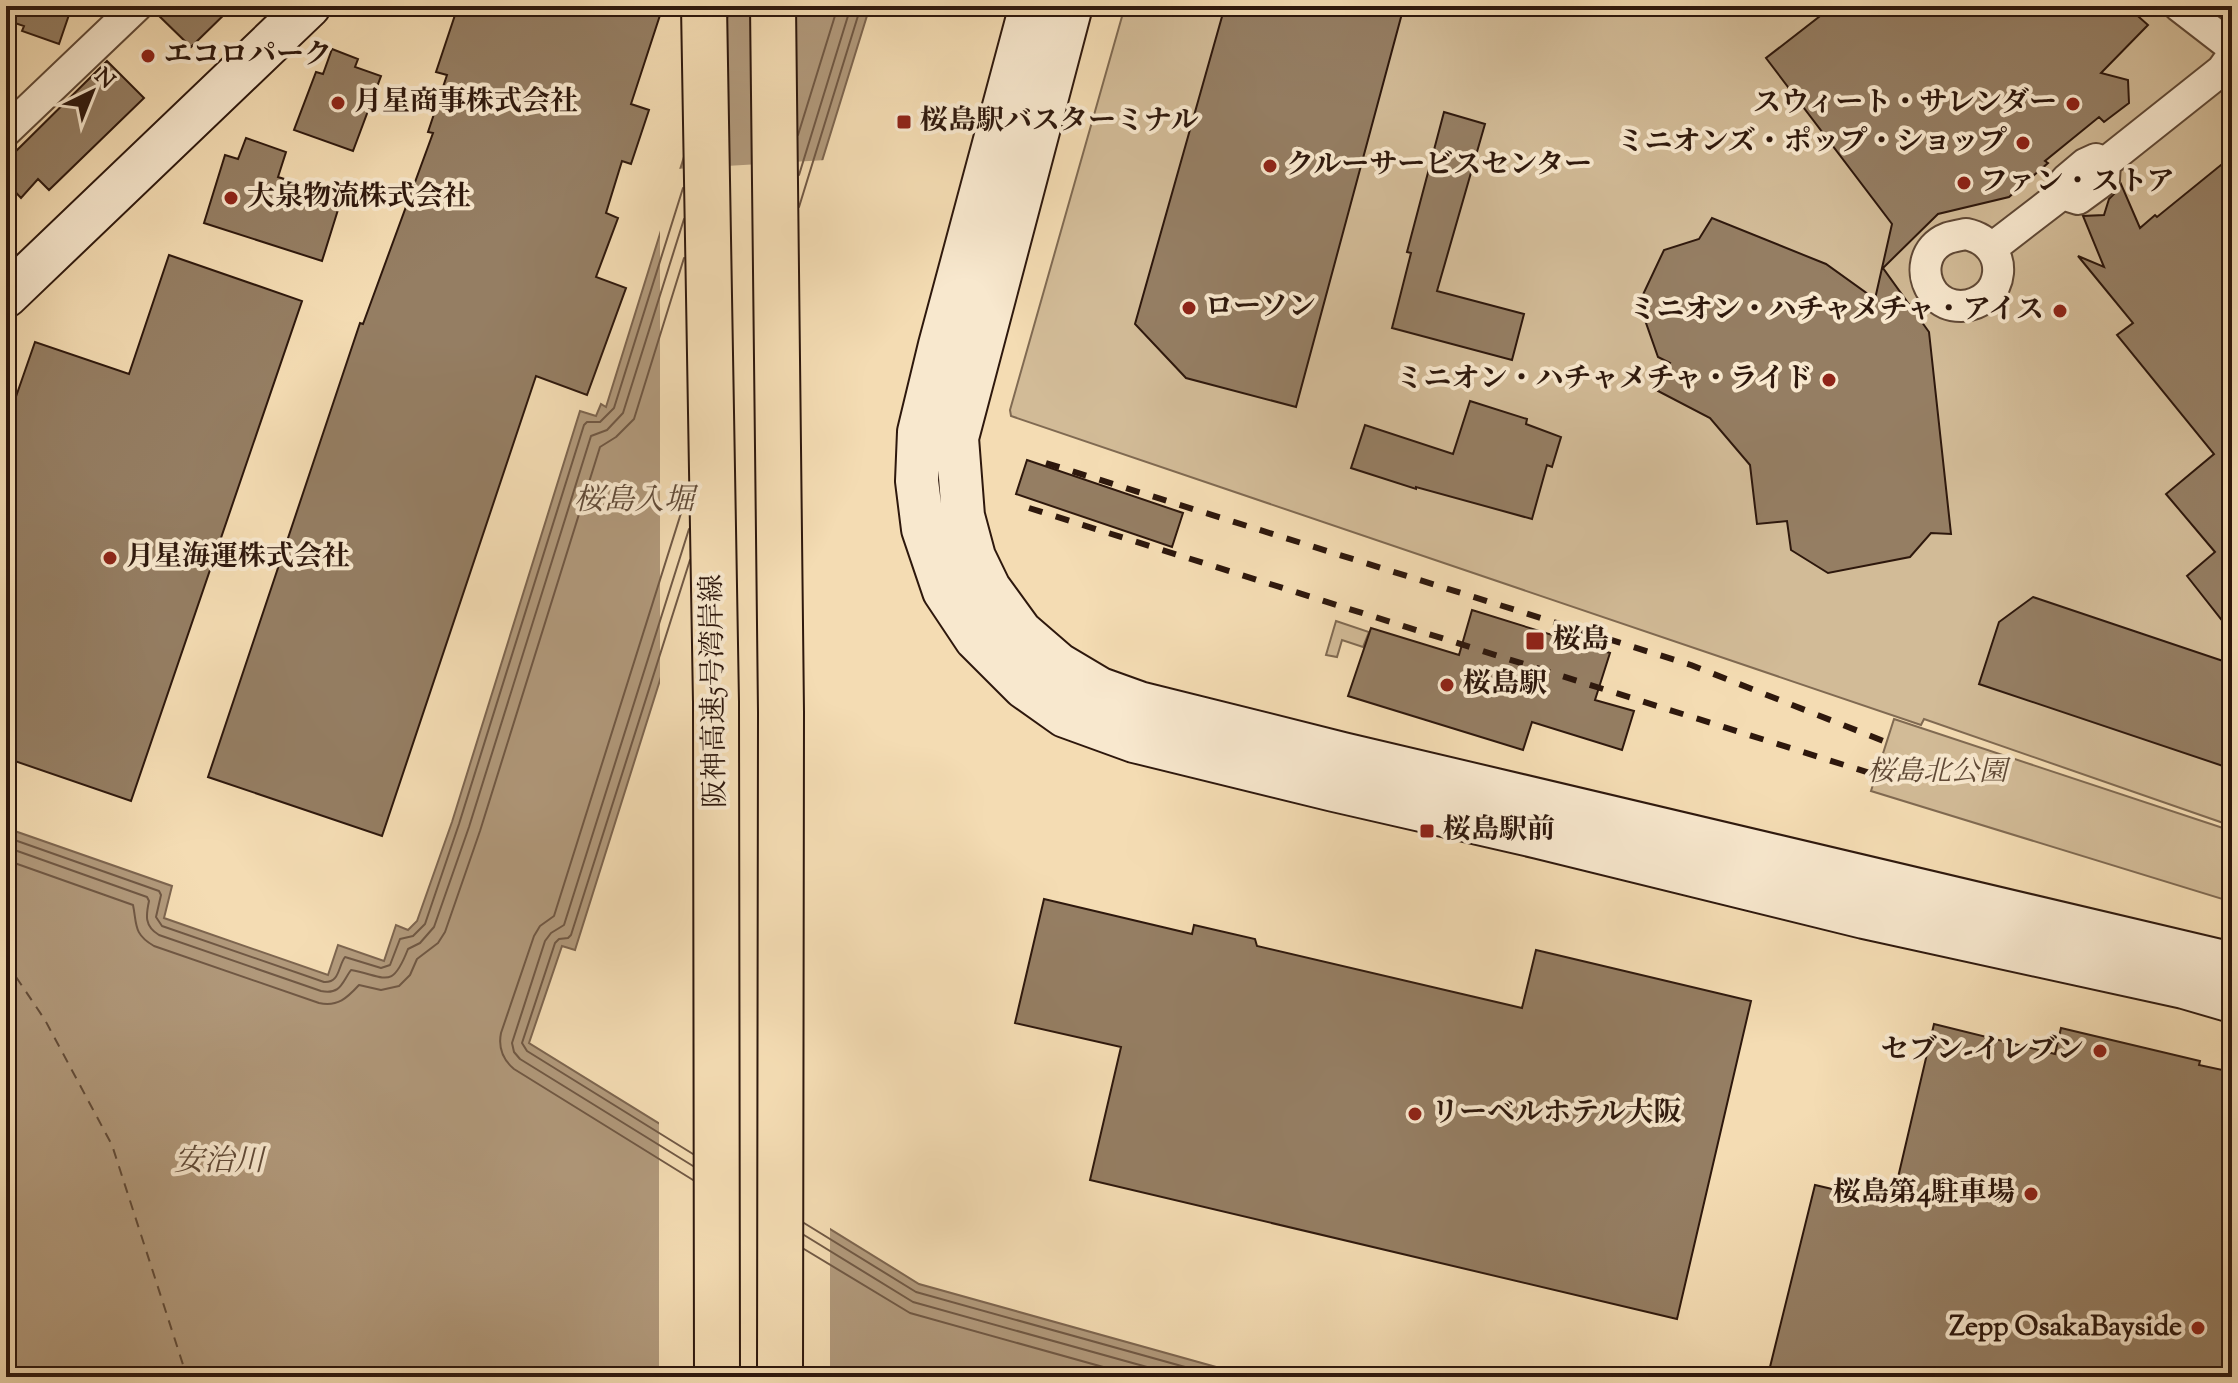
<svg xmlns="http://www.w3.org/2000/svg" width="2238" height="1383" font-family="'Sorts Mill Goudy','Noto Serif JP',serif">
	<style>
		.green { fill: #d2bb97; stroke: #806a52; stroke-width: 2 }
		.water { fill: #b1997b; stroke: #7d654f; stroke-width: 2 }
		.pier { fill: #f4dcb3 }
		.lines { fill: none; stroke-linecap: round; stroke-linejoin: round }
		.shore { stroke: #705844; stroke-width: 2 }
		.ferry { stroke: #624c39; stroke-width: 2; stroke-dasharray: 10 8; stroke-linecap: butt }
		.building { fill: #957e63; stroke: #2e180d; stroke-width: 2 }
		.street-casing { stroke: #604936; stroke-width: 34 }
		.secondary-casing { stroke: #2e180d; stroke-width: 46 }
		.highway-casing { stroke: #2e180d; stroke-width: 48 }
		.street { stroke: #f8e8ce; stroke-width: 30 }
		.secondary { stroke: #f8e8ce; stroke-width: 42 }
		.highway { stroke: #f4dcb3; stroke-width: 44 }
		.rail { stroke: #2e180d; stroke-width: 6; stroke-dasharray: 14 14; stroke-linecap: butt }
		.poi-dot { fill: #8f2418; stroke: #f8e8ce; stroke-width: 3 }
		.labels { text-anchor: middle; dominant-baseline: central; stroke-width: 8; stroke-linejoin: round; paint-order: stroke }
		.poi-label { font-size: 28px; font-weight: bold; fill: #2e180d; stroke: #f8e8ce; text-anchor: start }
		.street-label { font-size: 28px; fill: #2e180d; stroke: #f8e8ce }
		.park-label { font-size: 28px; font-style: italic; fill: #5f4936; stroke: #f8e8ce }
		.water-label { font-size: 30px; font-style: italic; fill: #624c39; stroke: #f8e8ce }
	</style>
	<rect width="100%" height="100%" fill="#f4dcb3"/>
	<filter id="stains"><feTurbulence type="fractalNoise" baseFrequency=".0025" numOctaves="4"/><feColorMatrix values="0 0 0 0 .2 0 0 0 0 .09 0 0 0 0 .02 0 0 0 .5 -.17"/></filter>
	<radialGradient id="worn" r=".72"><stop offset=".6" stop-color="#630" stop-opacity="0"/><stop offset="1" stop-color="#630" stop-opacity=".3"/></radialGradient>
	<path class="green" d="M 1125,6 L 2232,6 L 2232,826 L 1924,719 L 1921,725 L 1011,416 L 1010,410 Z
		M 1336,621 L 1369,632 L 1363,647 L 1342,640 L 1337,657 L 1326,655 Z
		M 1894,719 L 2232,831 L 2232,902 L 1871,791 Z"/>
	<path class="water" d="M 731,6 L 870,6 L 735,442 L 575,950 L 562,946 L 529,1043 L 919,1284 L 1252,1377 L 6,1377 L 6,828 L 172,886 L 164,918 L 328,975 L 338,945 L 384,961 L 396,925 L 408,930 L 417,921 L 452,822 L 580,411 L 596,416 L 601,404 L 606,407 Z"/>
	<path class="pier" d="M 826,160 L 739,443 L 660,694 L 660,221 L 676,169 Z
		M 659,1119 L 830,1225 L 830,1377 L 659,1377 Z"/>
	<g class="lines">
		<path class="shore" d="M 798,135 L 838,6
			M 799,175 L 851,6
			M 799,207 L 861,6
			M 688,491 L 554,916 L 540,926 L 534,936 L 501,1033 C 498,1048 502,1059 514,1069 L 693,1180
			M 689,529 L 564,925 L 551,933 L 545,941 L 512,1043 L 514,1052 L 520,1059 L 693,1166
			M 690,560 L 571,935 L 568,938 L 559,939 L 555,943 L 522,1043 L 527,1051 L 693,1154
			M 6,837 L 159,891 L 161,895 L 156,917 L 162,926 L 324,982 C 340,983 338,966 345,957 L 381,968 L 390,965 L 400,939 L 413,936 L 425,924 L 459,824 L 584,425 L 587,422 L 600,422 L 614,408 L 683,188
			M 6,847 L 147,897 L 149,901 C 146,915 144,926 159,935 L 321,991 C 341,995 342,982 351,970 C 387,977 392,990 408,949 L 420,943 L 434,927 L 469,827 L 591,436 L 607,430 L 623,413 L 684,219
			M 6,860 L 133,905 C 137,924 133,934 154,946 L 319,1003 C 338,1007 347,998 359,985 L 381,990 L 399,986 L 410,975 L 417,959 L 438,943 L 445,932 L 480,831 L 600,447 L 616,437 L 634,419 L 684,258
			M 804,1223 L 916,1292 L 1221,1377
			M 804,1235 L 913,1302 L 1183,1377
			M 804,1249 L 910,1313 L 1139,1377"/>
		<path class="ferry" d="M 6,962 L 45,1020 L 112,1145 L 187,1377"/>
	</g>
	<path class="building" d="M 6,6 L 72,6 L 59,44 L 22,31 L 24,26 L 6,20 Z
		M 154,6 L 233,6 L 191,47 L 154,11 Z
		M 458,6 L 663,6 L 631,104 L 649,110 L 631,164 L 622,161 L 606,213 L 618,218 L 596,277 L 626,288 L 587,395 L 536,376 L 382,836 L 208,777 L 360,323 L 363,324 L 433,133 L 428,132 L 447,75 L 436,72 Z
		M 1225,6 L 1404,6 L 1296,407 L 1186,378 L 1135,324 Z
		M 1833,6 L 2114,6 L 2123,14 L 2130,9 L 2148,25 L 2101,73 L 2128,80 L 2129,103 L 2104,122 L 2099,117 L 2045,161 L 2048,163 L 2009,197 L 1938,214 L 1883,268 L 1929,332 L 1951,534 L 1931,533 L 1910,557 L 1828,573 L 1791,550 L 1787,521 L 1757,524 L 1750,465 L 1710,418 L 1658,391 L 1670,363 L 1658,357 L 1639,303 L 1664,250 L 1699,239 L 1712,218 L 1826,264 L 1875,299 L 1892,224 L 1766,58 Z
		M 332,49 L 358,59 L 355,67 L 381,76 L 353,151 L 294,130 L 316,72 L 323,74 Z
		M 107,61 L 144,98 L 49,190 L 38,179 L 21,198 L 6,182 L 6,161 Z
		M 1444,112 L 1485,124 L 1437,291 L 1524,314 L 1512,360 L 1392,328 L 1411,253 L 1407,252 Z
		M 246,138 L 286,152 L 278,177 L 342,197 L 322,261 L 204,223 L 225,155 L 238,159 Z
		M 2232,156 L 2232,633 L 2187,576 L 2215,552 L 2166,494 L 2214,454 L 2117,335 L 2133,323 L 2078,256 L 2104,267 L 2083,216 L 2104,215 L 2109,199 L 2119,189 L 2121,184 L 2140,228 L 2155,215 L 2157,217 Z
		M 169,255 L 302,301 L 131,801 L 6,758 L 6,717 L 14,692 L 6,690 L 6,406 L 12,408 L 35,342 L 129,374 Z
		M 1470,401 L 1527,419 L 1526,424 L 1561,437 L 1552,467 L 1547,465 L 1532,519 L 1416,487 L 1416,489 L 1351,468 L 1365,425 L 1453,454 Z
		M 1027,460 L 1183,513 L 1172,547 L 1016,494 Z
		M 2033,597 L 2232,664 L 2232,769 L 1979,684 L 1999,622 Z
		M 1472,610 L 1610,653 L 1595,700 L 1634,711 L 1622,750 L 1532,722 L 1523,750 L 1348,696 L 1371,628 L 1459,655 Z
		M 1044,899 L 1192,934 L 1194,925 L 1255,939 L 1257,946 L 1522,1008 L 1536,950 L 1751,1001 L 1677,1319 L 1090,1180 L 1121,1047 L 1015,1023 Z
		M 1934,1024 L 2055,1054 L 2061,1028 L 2200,1061 L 2199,1065 L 2232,1072 L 2232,1377 L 1793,1377 L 1769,1371 L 1815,1185 L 1892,1203 Z"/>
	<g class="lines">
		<g class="street-casing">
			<path id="street" d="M 2179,6 L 2232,47
				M 6,131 L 137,6
				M 2105,163 L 2222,70 L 2232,56
				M 1966,234 C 2013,244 2006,304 1961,306 C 1951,306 1941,302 1934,294 C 1919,274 1924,247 1948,238 C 1954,236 1961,235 1966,234 Z
				M 1992,248 L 2062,194 L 2066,180 L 2085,164 L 2096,159 L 2105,163 L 2104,180 L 2078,199 L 2062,194"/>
		</g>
		<g class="secondary-casing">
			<path id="secondary" d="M 1031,6 L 940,345 L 919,432 L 917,481 L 923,529 L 944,591 L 976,639 L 1024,687 L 1065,716 L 1134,741 L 1334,790 L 1539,837 L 1864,917 L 2184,987 L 2232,1001
				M 1071,6 L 957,438 L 963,516 L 974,557 L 989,588 L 1021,632 L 1058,664 L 1100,689 L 1139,703 L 1343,754 L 2232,964
				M 6,296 L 309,6"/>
		</g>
		<g class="highway-casing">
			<path id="highway" d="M 704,6 L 716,702 L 717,1377
				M 773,6 L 781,712 L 780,1377"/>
		</g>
		<use href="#street" class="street"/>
		<use href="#secondary" class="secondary"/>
		<use href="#highway" class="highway"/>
		<path class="rail" d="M 1046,463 L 1691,665 L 1886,742
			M 1029,508 L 1876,775"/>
	</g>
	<g class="poi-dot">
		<circle cx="148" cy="56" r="8"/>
		<circle cx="338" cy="103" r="8"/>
		<circle cx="2073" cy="104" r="8"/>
		<rect x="896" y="114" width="16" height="16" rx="4"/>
		<circle cx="2023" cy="143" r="8"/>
		<circle cx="1270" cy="166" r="8"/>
		<circle cx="1964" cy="183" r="8"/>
		<circle cx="231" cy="198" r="8"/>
		<circle cx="1189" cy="308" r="8"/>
		<circle cx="2060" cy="311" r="8"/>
		<circle cx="1829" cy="380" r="8"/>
		<circle cx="110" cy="558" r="8"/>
		<rect x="1525" y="631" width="20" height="20" rx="4"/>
		<circle cx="1447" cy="685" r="8"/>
		<rect x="1419" y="823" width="16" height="16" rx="4"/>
		<circle cx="2100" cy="1051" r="8"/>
		<circle cx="1415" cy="1114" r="8"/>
		<circle cx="2031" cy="1194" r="8"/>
		<circle cx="2198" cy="1328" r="8"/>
	</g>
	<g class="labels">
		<g class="poi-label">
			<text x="164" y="56">エコロパーク</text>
			<text x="354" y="103">月星商事株式会社</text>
			<text x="2057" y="104" text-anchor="end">スウィート・サレンダー</text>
			<text x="920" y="122">桜島駅バスターミナル</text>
			<text x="2007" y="143" text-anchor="end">ミニオンズ・ポップ・ショップ</text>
			<text x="1286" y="166">クルーサービスセンター</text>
			<text x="1980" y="183">ファン・ストア</text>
			<text x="247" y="198">大泉物流株式会社</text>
			<text x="1205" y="308">ローソン</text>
			<text x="2044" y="311" text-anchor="end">ミニオン・ハチャメチャ・アイス</text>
			<text x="1813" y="380" text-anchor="end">ミニオン・ハチャメチャ・ライド</text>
			<text x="126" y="558">月星海運株式会社</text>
			<text x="1553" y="641">桜島</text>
			<text x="1463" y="685">桜島駅</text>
			<text x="1443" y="831">桜島駅前</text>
			<text x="2084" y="1051" text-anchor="end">セブン-イレブン</text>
			<text x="1431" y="1114">リーベルホテル大阪</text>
			<text x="2015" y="1194" text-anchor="end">桜島第4駐車場</text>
			<text x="2182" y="1328" text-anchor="end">Zepp OsakaBayside</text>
		</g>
		<g class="street-label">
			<text transform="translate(715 691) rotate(-91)">阪神高速5号湾岸線</text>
		</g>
		<g class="park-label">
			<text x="1937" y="773">桜島北公園</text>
		</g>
		<g class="water-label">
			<text x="634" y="501">桜島入堀</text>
			<text x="219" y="1162">安治川</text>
		</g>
	</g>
	<rect width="2238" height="1383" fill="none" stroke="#f4dcb3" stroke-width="32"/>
	<rect x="8" y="8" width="2222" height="1367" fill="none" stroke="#2e180d" stroke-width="4"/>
	<rect x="16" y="16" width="2206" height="1351" fill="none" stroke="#2e180d" stroke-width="2"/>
	<g transform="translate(92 92) rotate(43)" stroke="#f8e8ce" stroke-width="6" paint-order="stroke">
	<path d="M0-6L14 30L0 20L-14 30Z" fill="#2e180d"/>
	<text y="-12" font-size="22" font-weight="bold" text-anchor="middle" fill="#2e180d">N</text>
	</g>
	<rect width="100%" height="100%" filter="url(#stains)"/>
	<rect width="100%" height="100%" fill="url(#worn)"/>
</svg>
